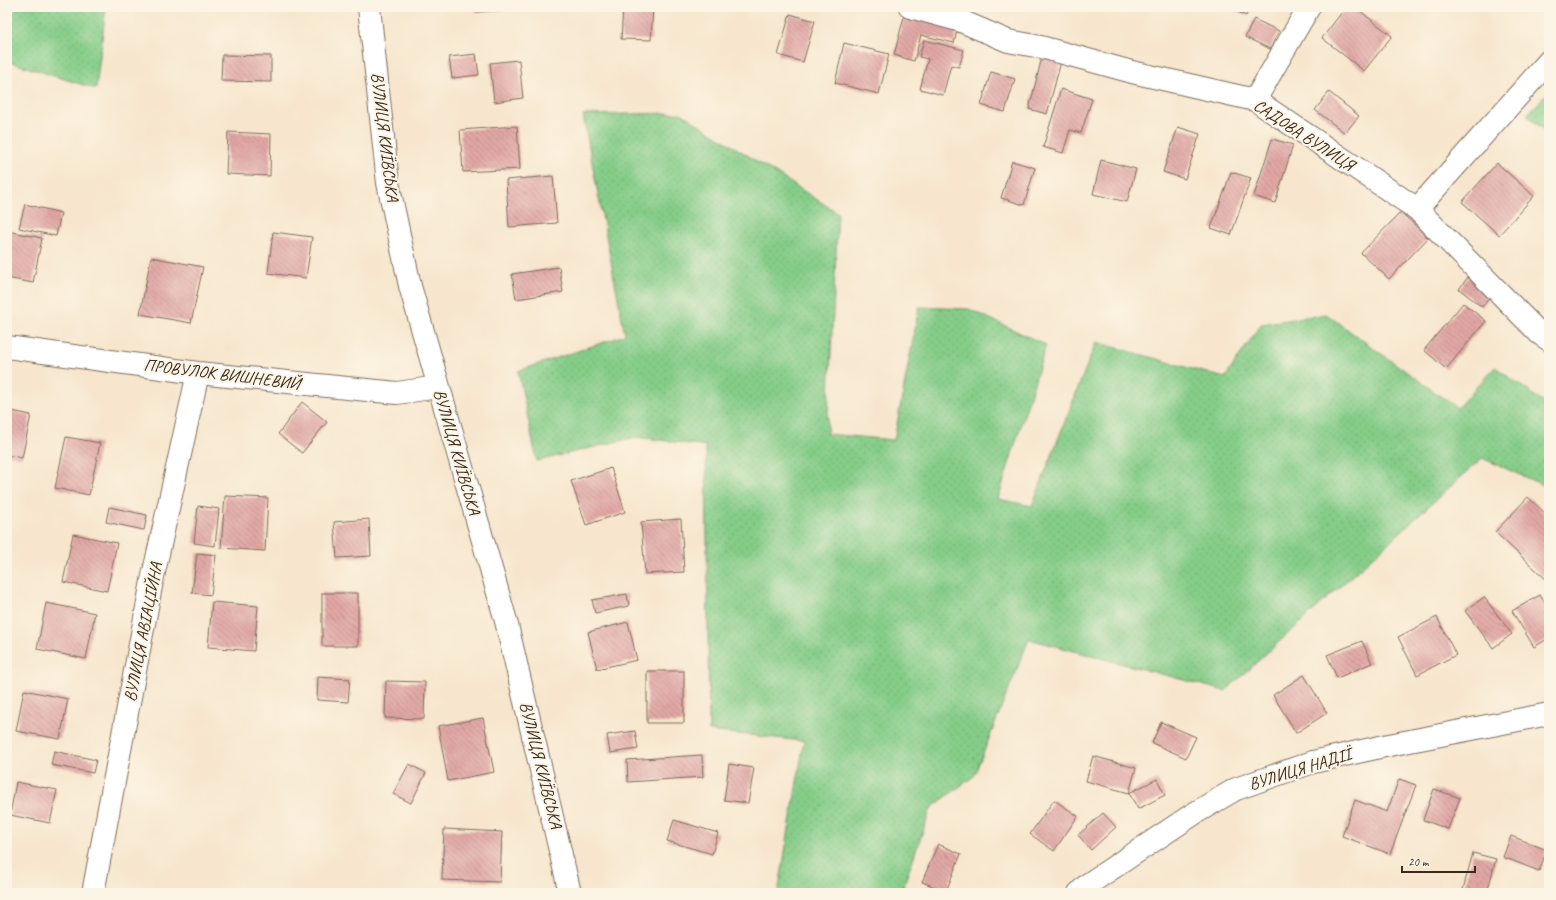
<svg xmlns="http://www.w3.org/2000/svg" width="1556" height="900" font-family="Caveat,sans-serif">
	<style>
		.garden { fill: url(#garden-dots); stroke: #607c54 }
		.building { fill: url(#building-back-hatch) }
		.lines { fill: none; stroke-linecap: round; stroke-linejoin: round }
		.minor-casing { stroke: #7d6c5b; stroke-width: 24 }
		.tertiary-casing { stroke: #7d6c5b; stroke-width: 24 }
		.minor { stroke: #fff; stroke-width: 22 }
		.tertiary { stroke: #fff; stroke-width: 22 }
		.labels { text-anchor: middle; dominant-baseline: central; stroke-width: 4; stroke-linejoin: round; paint-order: stroke }
		.street-label { font-size: 17px; fill: #3b2a1e; stroke: #fcf5e5 }
	</style>
	<defs>
		<pattern id="garden-dots" width="8" height="8" patternUnits="userSpaceOnUse"><rect width="8" height="8" fill="#85cd89"/><path d="M2 2h.1M6 6h.1" fill="none" stroke="#74b076" stroke-width="1.8" stroke-linecap="round"/></pattern>
		<pattern id="building-back-hatch" width="6" height="6" patternUnits="userSpaceOnUse"><rect width="6" height="6" fill="#e1a7a5"/><path d="M-1 5l2 2M0 0l6 6M5-1l2 2" fill="none" stroke="#b88886"/></pattern>
	</defs>
	<rect width="100%" height="100%" fill="#fcf5e5"/>
	<filter id="ink" filterUnits="userSpaceOnUse"><feTurbulence type="fractalNoise" baseFrequency=".025" numOctaves="2"/><feDisplacementMap in="SourceGraphic" scale="8" xChannelSelector="R" yChannelSelector="G"/><feConvolveMatrix kernelMatrix="1 2 1 2 8 2 1 2 1" color-interpolation-filters="sRGB"/></filter>
	<filter id="wash" filterUnits="userSpaceOnUse"><feTurbulence type="fractalNoise" baseFrequency=".012" numOctaves="4" result="noise"/><feDisplacementMap in="SourceGraphic" scale="16" xChannelSelector="R" yChannelSelector="G"/><feGaussianBlur stdDeviation="0.9" result="paint"/><feColorMatrix in="noise" values="0 0 0 0 0 0 0 0 0 0 0 0 0 0 0 0 0 1.4 0 .05"/><feComposite in="paint" operator="in"/></filter>
	<g filter="url(#wash)">
		<rect width="100%" height="100%" fill="#f7e6cd"/>
		<path class="garden" d="M 7,7 L 106,7 L 96,89 L 7,61 Z
			M 1549,91 L 1549,135 L 1527,115 Z
			M 681,113 L 838,213 L 827,434 L 894,440 L 919,307 L 969,309 L 1046,345 L 998,499 L 1032,506 L 1096,342 L 1225,378 L 1261,324 L 1326,314 L 1457,408 L 1495,367 L 1549,406 L 1549,480 L 1545,486 L 1482,458 L 1225,691 L 1029,639 L 974,776 L 931,808 L 901,893 L 778,893 L 804,741 L 709,731 L 706,446 L 636,437 L 537,461 L 518,371 L 625,335 L 583,115 Z"/>
		<g id="blocks">
			<path class="building" d="M 475,7 L 510,7 L 510,10 L 475,12 Z
				M 623,7 L 653,7 L 651,40 L 621,39 Z
				M 1228,7 L 1250,7 L 1246,16 Z
				M 1276,7 L 1285,7 L 1284,11 Z
				M 1346,7 L 1355,7 L 1392,36 L 1364,71 L 1322,38 Z
				M 1540,7 L 1549,7 L 1549,13 Z
				M 906,9 L 959,22 L 954,43 L 921,35 L 914,61 L 894,55 Z
				M 790,14 L 815,21 L 803,62 L 778,55 Z
				M 1254,19 L 1279,31 L 1270,49 L 1245,37 Z
				M 924,40 L 964,50 L 959,67 L 951,65 L 943,95 L 920,89 L 928,59 L 919,57 Z
				M 844,43 L 889,54 L 879,94 L 835,83 Z
				M 1044,49 L 1063,54 L 1047,114 L 1029,109 Z
				M 476,54 L 479,75 L 452,78 L 449,57 Z
				M 222,55 L 271,56 L 271,82 L 221,81 Z
				M 519,60 L 523,98 L 494,102 L 490,63 Z
				M 991,72 L 1015,79 L 1005,112 L 981,105 Z
				M 1061,89 L 1092,99 L 1081,133 L 1070,130 L 1063,153 L 1043,147 Z
				M 1329,92 L 1359,116 L 1345,133 L 1315,110 Z
				M 517,126 L 520,169 L 463,172 L 460,130 Z
				M 1178,127 L 1200,134 L 1185,179 L 1163,172 Z
				M 228,132 L 271,134 L 270,176 L 226,174 Z
				M 1272,139 L 1293,145 L 1275,203 L 1254,196 Z
				M 1101,160 L 1136,169 L 1127,202 L 1093,194 Z
				M 1012,161 L 1035,168 L 1024,205 L 1001,198 Z
				M 1497,163 L 1534,196 L 1499,235 L 1462,202 Z
				M 1231,172 L 1251,178 L 1231,235 L 1211,228 Z
				M 553,176 L 557,223 L 509,227 L 506,180 Z
				M 25,204 L 61,213 L 56,236 L 19,228 Z
				M 1401,212 L 1428,238 L 1389,279 L 1361,253 Z
				M 7,231 L 42,238 L 33,283 L 7,278 Z
				M 273,232 L 312,237 L 306,278 L 268,273 Z
				M 151,257 L 203,267 L 191,323 L 140,314 Z
				M 559,267 L 563,292 L 516,299 L 512,274 Z
				M 1472,272 L 1495,290 L 1482,307 L 1459,289 Z
				M 1463,303 L 1486,321 L 1446,369 L 1424,350 Z
				M 302,402 L 327,422 L 302,453 L 278,434 Z
				M 7,410 L 31,415 L 22,458 L 7,455 Z
				M 66,437 L 100,443 L 89,495 L 55,488 Z
				M 611,468 L 625,512 L 586,525 L 571,481 Z
				M 225,496 L 268,498 L 265,551 L 221,548 Z
				M 1528,497 L 1549,517 L 1549,582 L 1495,532 Z
				M 198,506 L 219,509 L 215,546 L 194,543 Z
				M 109,507 L 147,515 L 144,530 L 106,522 Z
				M 369,519 L 371,556 L 337,558 L 334,522 Z
				M 681,519 L 684,572 L 645,574 L 641,522 Z
				M 73,534 L 117,543 L 107,591 L 63,582 Z
				M 197,553 L 216,555 L 211,595 L 192,593 Z
				M 322,593 L 358,593 L 358,646 L 322,646 Z
				M 627,594 L 629,606 L 595,613 L 592,600 Z
				M 1540,595 L 1549,610 L 1549,638 L 1534,647 L 1512,611 Z
				M 1484,597 L 1512,634 L 1493,648 L 1465,611 Z
				M 212,602 L 258,606 L 254,651 L 208,647 Z
				M 46,603 L 95,613 L 86,659 L 37,649 Z
				M 1437,617 L 1456,655 L 1417,675 L 1398,637 Z
				M 628,622 L 637,660 L 597,669 L 588,632 Z
				M 1362,641 L 1372,663 L 1337,678 L 1327,655 Z
				M 647,671 L 684,671 L 684,723 L 647,723 Z
				M 1304,675 L 1327,713 L 1296,733 L 1273,695 Z
				M 318,677 L 350,679 L 348,702 L 317,700 Z
				M 386,681 L 425,682 L 424,719 L 385,718 Z
				M 24,690 L 68,699 L 60,739 L 16,731 Z
				M 483,718 L 494,772 L 448,781 L 438,726 Z
				M 1161,722 L 1196,737 L 1186,758 L 1152,743 Z
				M 635,731 L 638,749 L 610,753 L 607,735 Z
				M 54,751 L 96,760 L 93,773 L 51,765 Z
				M 702,755 L 703,777 L 628,782 L 627,760 Z
				M 1093,756 L 1136,768 L 1129,793 L 1086,781 Z
				M 409,764 L 426,773 L 411,803 L 393,794 Z
				M 729,764 L 754,768 L 748,803 L 724,800 Z
				M 1157,779 L 1165,795 L 1138,809 L 1129,793 Z
				M 1399,779 L 1416,785 L 1390,854 L 1342,836 L 1355,800 L 1387,812 Z
				M 16,782 L 57,790 L 50,823 L 10,815 Z
				M 1434,789 L 1460,798 L 1448,829 L 1423,820 Z
				M 1054,800 L 1078,816 L 1054,851 L 1030,834 Z
				M 1103,813 L 1116,827 L 1091,850 L 1078,835 Z
				M 674,820 L 718,833 L 712,854 L 667,841 Z
				M 444,829 L 502,832 L 500,882 L 442,880 Z
				M 1511,836 L 1547,850 L 1539,871 L 1503,857 Z
				M 938,844 L 961,854 L 946,891 L 922,882 Z
				M 1473,853 L 1496,859 L 1487,893 L 1462,893 Z"/>
		</g>
	</g>
	<g filter="url(#ink)">
		<use href="#blocks" fill-opacity="0" stroke="#7d6c5b" stroke-width="1"/>
		<g class="lines">
			<g class="minor-casing">
				<path id="minor" d="M 910,7 L 961,21 L 1008,41 L 1041,47 L 1132,72 L 1255,100 L 1417,209 L 1539,333 L 1549,340
					M 1255,100 L 1309,7
					M 1417,209 L 1549,61
					M 7,347 L 198,373 L 397,393 L 438,387
					M 93,893 L 152,581 L 198,373
					M 1079,893 L 1087,885 L 1195,813 L 1236,789 L 1313,762 L 1389,745 L 1549,714"/>
			</g>
			<g class="tertiary-casing">
				<path id="tertiary" d="M 369,7 L 388,183 L 410,286 L 506,621 L 570,893"/>
			</g>
			<use href="#minor" class="minor"/>
			<use href="#tertiary" class="tertiary"/>
		</g>
	</g>
	<g class="labels">
		<g class="street-label">
			<text transform="translate(1304 135) rotate(33)">САДОВА ВУЛИЦЯ</text>
			<text transform="translate(385 137) rotate(83)">ВУЛИЦЯ КИЇВСЬКА</text>
			<text transform="translate(222 374) rotate(7)">ПРОВУЛОК ВИШНЕВИЙ</text>
			<text transform="translate(457 452) rotate(74)">ВУЛИЦЯ КИЇВСЬКА</text>
			<text transform="translate(143 632) rotate(-79)">ВУЛИЦЯ АВІАЦІЙНА</text>
			<text transform="translate(541 765) rotate(76)">ВУЛИЦЯ КИЇВСЬКА</text>
			<text transform="translate(1300 769) rotate(-17)">ВУЛИЦЯ НАДІЇ</text>
		</g>
	</g>
	<rect width="1556" height="900" fill="none" stroke="#fcf5e5" stroke-width="24"/>
	<path d="M1402 866v6h73v-6" fill="none" stroke="#3b2a1e" stroke-width="2"/>
	<text x="1408" y="866" font-size="12" fill="#3b2a1e" stroke="#fcf5e5" stroke-width="3" paint-order="stroke">20 m</text>
</svg>
